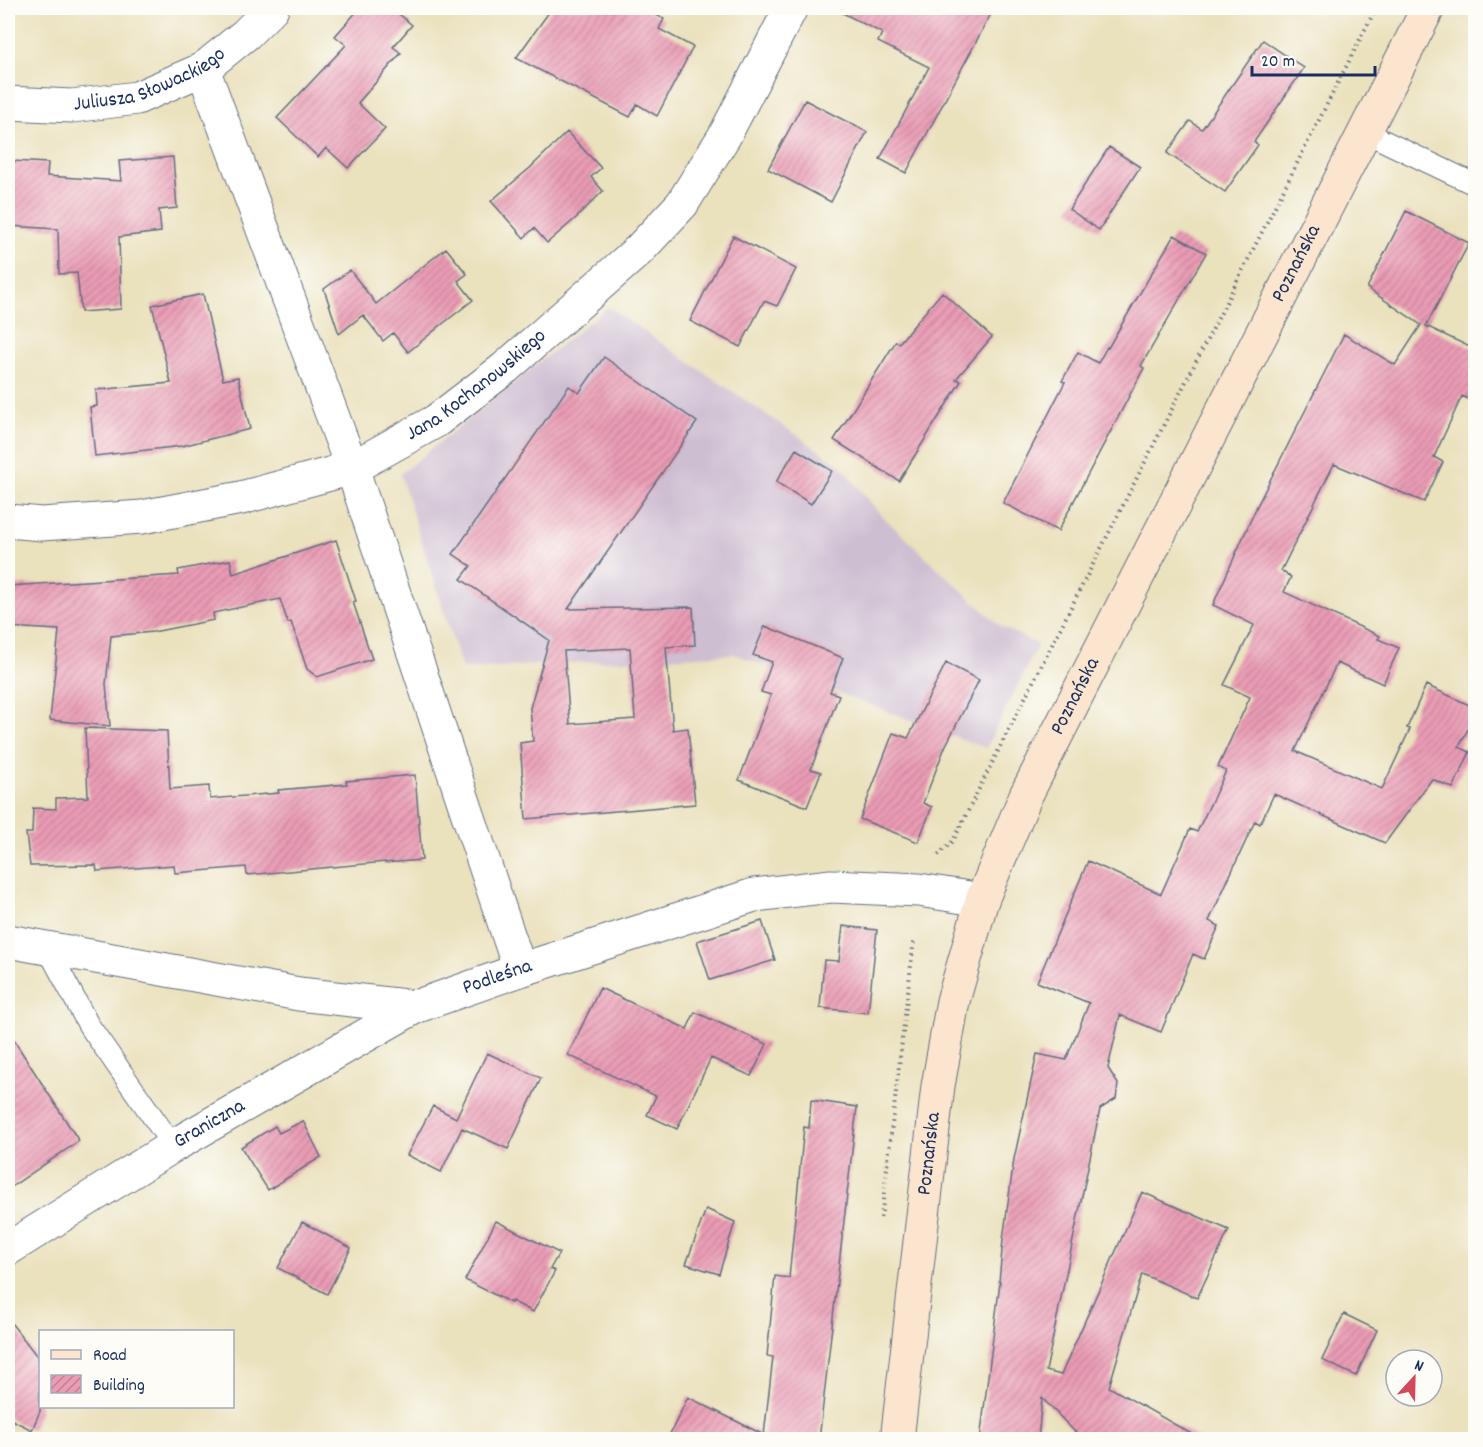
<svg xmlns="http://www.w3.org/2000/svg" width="1483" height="1447" font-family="Dekko,sans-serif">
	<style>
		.industrial { fill: #cebed2 }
		.building { fill: url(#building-hatch); fill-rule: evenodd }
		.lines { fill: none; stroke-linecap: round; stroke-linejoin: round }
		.lane-casing { stroke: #636d7f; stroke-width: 23 }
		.street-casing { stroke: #636d7f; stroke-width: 35 }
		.secondary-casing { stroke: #636d7f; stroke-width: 35 }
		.path { stroke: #636d7f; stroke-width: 4; stroke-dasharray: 1.5 4.5; stroke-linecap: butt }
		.lane { stroke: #fff; stroke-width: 21 }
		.street { stroke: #fff; stroke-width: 33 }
		.secondary { stroke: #fbe5cf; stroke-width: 33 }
		.labels { text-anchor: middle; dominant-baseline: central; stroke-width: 5; stroke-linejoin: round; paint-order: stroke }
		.street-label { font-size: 21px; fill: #1b2f5e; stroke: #fdfcf7 }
	</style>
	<defs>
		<pattern id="building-hatch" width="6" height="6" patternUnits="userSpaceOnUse" patternTransform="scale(1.5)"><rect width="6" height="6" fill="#eb9cb5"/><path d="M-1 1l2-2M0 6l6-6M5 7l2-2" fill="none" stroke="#be8096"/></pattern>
	</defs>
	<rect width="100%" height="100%" fill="#fdfcf7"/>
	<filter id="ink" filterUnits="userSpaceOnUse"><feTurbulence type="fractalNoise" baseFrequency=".0167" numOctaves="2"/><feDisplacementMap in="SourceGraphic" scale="12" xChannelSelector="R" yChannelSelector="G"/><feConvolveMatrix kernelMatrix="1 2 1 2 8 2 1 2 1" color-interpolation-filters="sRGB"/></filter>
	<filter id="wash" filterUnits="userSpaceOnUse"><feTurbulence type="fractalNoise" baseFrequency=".008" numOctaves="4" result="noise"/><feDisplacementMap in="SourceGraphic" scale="24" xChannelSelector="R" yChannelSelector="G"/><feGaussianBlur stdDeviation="1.35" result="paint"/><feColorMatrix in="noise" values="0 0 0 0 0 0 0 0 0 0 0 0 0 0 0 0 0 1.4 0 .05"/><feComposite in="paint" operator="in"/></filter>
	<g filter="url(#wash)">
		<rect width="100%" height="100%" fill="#eae1bd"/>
		<path class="industrial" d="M 608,307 L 839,464 L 881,515 L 999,625 L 1038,645 L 986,748 L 734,654 L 462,669 L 400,474 Z"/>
		<g id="blocks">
			<path class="building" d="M 360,8 L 392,8 L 412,25 L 393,47 L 401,53 L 358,103 L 385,129 L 348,168 L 326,148 L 318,157 L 277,118 L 346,45 L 335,36 Z
				M 552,8 L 643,8 L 664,19 L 659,29 L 693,47 L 657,116 L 637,104 L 630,117 L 516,58 Z
				M 833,8 L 994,8 L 906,173 L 880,159 L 929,67 L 878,42 L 882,33 Z
				M 1263,40 L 1304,68 L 1254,142 L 1258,145 L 1225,192 L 1167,153 L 1190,121 L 1202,129 Z
				M 805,100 L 867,132 L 831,202 L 768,169 Z
				M 567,132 L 601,168 L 591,177 L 603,191 L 576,218 L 547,243 L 534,228 L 524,238 L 491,201 L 530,168 Z
				M 1109,147 L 1140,167 L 1099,230 L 1069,209 Z
				M 173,157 L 177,208 L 159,210 L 161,232 L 119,237 L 121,309 L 81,312 L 77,273 L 59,274 L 58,229 L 9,226 L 11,161 L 48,163 L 47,176 L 121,181 L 119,161 Z
				M 1406,211 L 1469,243 L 1426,326 L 1476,350 L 1476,403 L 1462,396 L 1434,457 L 1443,462 L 1424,502 L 1334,464 L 1281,571 L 1291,577 L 1284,592 L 1380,636 L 1378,639 L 1399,648 L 1383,684 L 1337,663 L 1295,751 L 1382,789 L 1410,729 L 1407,728 L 1426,685 L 1476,708 L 1476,713 L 1459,747 L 1470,752 L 1453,788 L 1432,779 L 1385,843 L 1274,794 L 1260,824 L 1255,821 L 1209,921 L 1219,926 L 1204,959 L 1193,954 L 1161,1032 L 1120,1015 L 1108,1068 L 1118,1084 L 1116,1099 L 1100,1109 L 1046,1371 L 1061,1375 L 1142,1192 L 1229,1230 L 1197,1298 L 1142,1274 L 1109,1387 L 1202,1440 L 1092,1440 L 1074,1431 L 1042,1398 L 1038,1440 L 980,1440 L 1000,1282 L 999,1282 L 1003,1240 L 1014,1159 L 1037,1054 L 1066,1060 L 1089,1003 L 1037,982 L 1088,861 L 1161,894 L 1190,829 L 1197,832 L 1226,771 L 1218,767 L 1250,697 L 1224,685 L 1254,625 L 1213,605 L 1257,506 L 1344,334 L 1395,365 L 1421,325 L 1367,288 Z
				M 1174,235 L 1206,253 L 1141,366 L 1144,368 L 1058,531 L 1003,503 L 1065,382 L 1062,381 L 1078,352 L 1098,363 L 1107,347 L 1108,348 Z
				M 733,236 L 796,269 L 777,306 L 764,301 L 740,347 L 690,321 Z
				M 446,248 L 467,274 L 458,281 L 473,300 L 440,326 L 408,352 L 393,333 L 383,341 L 363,315 L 339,334 L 324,289 L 350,270 L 376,304 Z
				M 942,292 L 992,337 L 956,379 L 961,381 L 899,481 L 834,440 L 896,341 L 899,343 Z
				M 203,294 L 223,380 L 238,377 L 250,429 L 182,446 L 95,456 L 90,407 L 97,406 L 96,390 L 171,383 L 152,305 Z
				M 604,357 L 697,422 L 568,609 L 693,607 L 695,645 L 666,647 L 673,730 L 688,728 L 695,804 L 526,819 L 520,743 L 533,741 L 530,708 L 549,640 L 461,579 L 471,566 L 453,554 L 569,386 L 579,393 ZM 630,648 L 635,719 L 570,724 L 564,651 Z
				M 796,449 L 832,471 L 811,504 L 776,482 Z
				M 336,540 L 356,601 L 353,602 L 372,659 L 317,677 L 307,669 L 291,622 L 288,623 L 280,599 L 213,613 L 214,620 L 153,632 L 111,636 L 106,684 L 110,726 L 50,720 L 59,630 L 8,627 L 8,586 L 179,575 L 178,570 L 230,560 L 233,574 Z
				M 765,626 L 843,658 L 830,692 L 839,695 L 811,769 L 821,772 L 807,807 L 739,780 L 771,695 L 761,692 L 772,662 L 753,655 Z
				M 946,663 L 979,680 L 945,747 L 923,803 L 932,807 L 918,842 L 860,819 L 893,733 L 908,738 Z
				M 85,728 L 167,731 L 170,789 L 209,786 L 210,799 L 279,793 L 278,790 L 347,784 L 346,781 L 415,775 L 422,860 L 385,863 L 385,862 L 247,875 L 246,867 L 175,873 L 174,865 L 97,871 L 96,865 L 30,866 L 26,833 L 32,833 L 33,808 L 56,809 L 56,798 L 88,797 Z
				M 762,921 L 775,960 L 710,980 L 697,941 Z
				M 843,926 L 877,930 L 868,1013 L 820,1008 L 824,960 L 839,961 Z
				M 600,988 L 687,1029 L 695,1012 L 767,1044 L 751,1076 L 711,1058 L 677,1129 L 647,1115 L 656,1096 L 568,1055 Z
				M 8,1031 L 79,1141 L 8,1189 Z
				M 487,1053 L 541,1078 L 508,1149 L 462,1128 L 441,1172 L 407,1155 L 433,1106 L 456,1118 Z
				M 811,1100 L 857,1107 L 819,1440 L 667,1440 L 688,1397 L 764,1435 L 773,1357 L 767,1356 L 775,1276 L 789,1278 L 804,1127 L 809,1128 Z
				M 303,1121 L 321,1157 L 268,1190 L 241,1147 L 275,1126 L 279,1133 Z
				M 706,1209 L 735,1222 L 719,1274 L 686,1264 Z
				M 496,1221 L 559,1253 L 550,1269 L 555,1271 L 533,1312 L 512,1301 L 511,1303 L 465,1280 Z
				M 302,1222 L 351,1248 L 327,1294 L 278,1268 Z
				M 1344,1314 L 1377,1330 L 1356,1376 L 1322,1360 Z
				M 8,1319 L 40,1360 L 40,1411 L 32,1430 L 8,1418 Z"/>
		</g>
	</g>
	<g filter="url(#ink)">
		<use href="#blocks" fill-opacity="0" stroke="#636d7f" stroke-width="1.5"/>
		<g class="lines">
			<g class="lane-casing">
				<path id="lane" d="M 1365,132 L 1476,185
					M 48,949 L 88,1024 L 173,1146"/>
			</g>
			<g class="street-casing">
				<g id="street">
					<path d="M 203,69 L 352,468 L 520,970"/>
					<path id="s1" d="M 8,103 L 72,106 L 137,98 L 203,69 L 246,34 L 272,8"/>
					<path id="s2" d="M 8,521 L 42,524 L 142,517 L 241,498 L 352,468 L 436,421 L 505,368 L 639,250 L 682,204 L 725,135 L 791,8"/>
					<path id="s3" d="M 8,941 L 299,994 L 415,1007 L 520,970 L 754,895 L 831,886 L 919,890 L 982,900"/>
					<path id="s4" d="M 8,1249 L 173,1146 L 415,1007"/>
				</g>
			</g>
			<g class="secondary-casing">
				<g id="secondary">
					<path id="s5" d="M 897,1440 L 938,1086 L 953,1001 L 982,900 L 1026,795 L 1428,8"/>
				</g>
			</g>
			<path class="path" d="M 938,855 L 953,841 L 1002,743 L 1376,8
				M 881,1218 L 914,940"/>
			<use href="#lane" class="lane"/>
			<use href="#street" class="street"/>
			<use href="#secondary" class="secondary"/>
		</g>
	</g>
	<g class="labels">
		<g class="street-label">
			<text stroke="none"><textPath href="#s1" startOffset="147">Juliusza Słowackiego</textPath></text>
			<text stroke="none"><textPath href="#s5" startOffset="1258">Poznańska</textPath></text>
			<text stroke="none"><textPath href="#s2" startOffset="500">Jana Kochanowskiego</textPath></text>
			<text stroke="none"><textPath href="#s5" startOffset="772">Poznańska</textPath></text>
			<text stroke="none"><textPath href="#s3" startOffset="500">Podleśna</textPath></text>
			<text stroke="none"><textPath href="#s4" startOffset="237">Graniczna</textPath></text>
			<text stroke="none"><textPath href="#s5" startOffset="288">Poznańska</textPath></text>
		</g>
	</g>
	<rect width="1483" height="1447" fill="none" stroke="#fdfcf7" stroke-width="30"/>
	<rect x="39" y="1330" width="195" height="78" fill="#fdfcf7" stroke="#a3aaba" stroke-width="1.5"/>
	<rect x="51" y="1350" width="30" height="9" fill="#fbe5cf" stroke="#a3aaba" stroke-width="1.5"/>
	<text x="93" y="1360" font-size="18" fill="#1b2f5e">Road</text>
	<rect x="51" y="1375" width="30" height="18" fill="url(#building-hatch)" stroke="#a3aaba" stroke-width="1.5"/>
	<text x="93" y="1390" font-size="18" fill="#1b2f5e">Building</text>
	<g transform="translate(1414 1378) rotate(22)"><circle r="28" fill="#fdfcf7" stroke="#a3aaba" stroke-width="1.5"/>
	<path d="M0-4.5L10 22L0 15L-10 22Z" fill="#d1495b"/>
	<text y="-9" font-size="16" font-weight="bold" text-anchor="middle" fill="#1b2f5e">N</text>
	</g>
	<path d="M1252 66v9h123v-9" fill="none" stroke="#1b2f5e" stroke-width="3"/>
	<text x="1261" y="66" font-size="18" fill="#1b2f5e" stroke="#fdfcf7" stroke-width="4.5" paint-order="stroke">20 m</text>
</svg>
